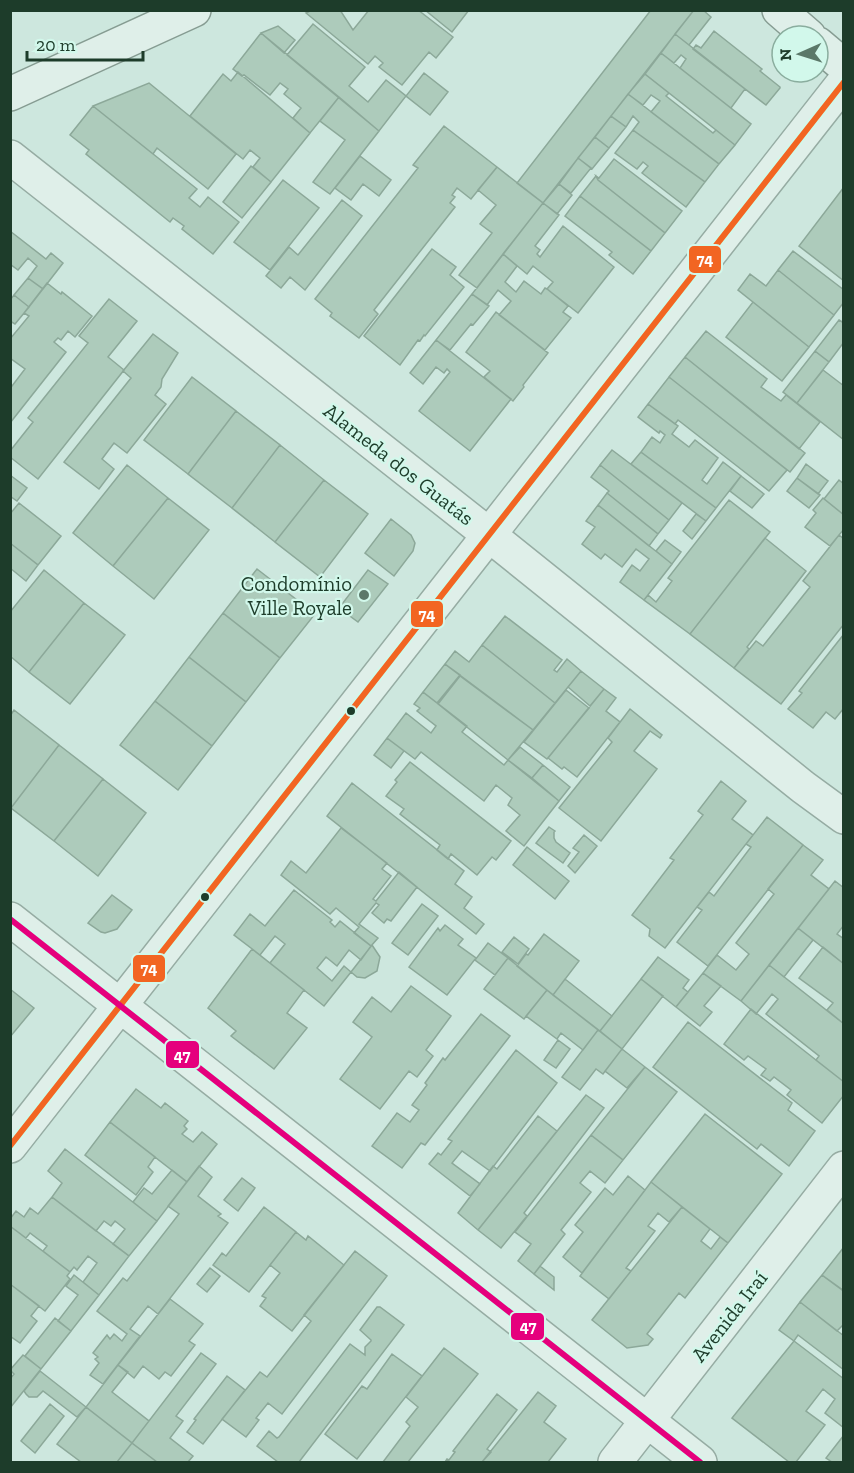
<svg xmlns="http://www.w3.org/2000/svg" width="854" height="1473" font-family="'Zilla Slab',serif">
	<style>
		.building { fill: #adcbbb; stroke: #8ca899; stroke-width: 1.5 }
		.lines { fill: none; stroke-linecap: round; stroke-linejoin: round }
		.street-casing { stroke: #96aca3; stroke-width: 36 }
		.secondary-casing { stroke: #869c92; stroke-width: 36 }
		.street { stroke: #dfefe9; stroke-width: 33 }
		.secondary { stroke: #dfefe9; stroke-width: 33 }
		.bus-1-casing { stroke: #d2f8eb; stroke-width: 10 }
		.bus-2-casing { stroke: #d2f8eb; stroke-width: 10 }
		.bus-1 { stroke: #f26522; stroke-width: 6 }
		.bus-2 { stroke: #e5007d; stroke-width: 6 }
		.poi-dot { fill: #5b7869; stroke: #d2f8eb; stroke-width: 2 }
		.bus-dot { fill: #1d3c2a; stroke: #d2f8eb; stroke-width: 2 }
		.labels { text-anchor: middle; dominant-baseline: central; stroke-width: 4.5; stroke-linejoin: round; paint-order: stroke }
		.street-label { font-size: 21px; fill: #1d3c2a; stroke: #d2f8eb }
		.poi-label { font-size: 21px; fill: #1d3c2a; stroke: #d2f8eb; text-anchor: end }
		.line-badge { stroke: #d2f8eb; stroke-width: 2 }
		.badge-label { font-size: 16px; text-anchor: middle; font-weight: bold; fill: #fff }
	</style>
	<rect width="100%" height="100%" fill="#cde7de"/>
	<path class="building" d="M 312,10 L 340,10 L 353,30 L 369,10 L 418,10 L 453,37 L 436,58 L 429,52 L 402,85 L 379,67 L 383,63 L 375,56 L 368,64 L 306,13 Z
		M 425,10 L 469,10 L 452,32 Z
		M 651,10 L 694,10 L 543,203 L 517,183 Z
		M 694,10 L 703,10 L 711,17 L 689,45 L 675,34 Z
		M 313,24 L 365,67 L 349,86 L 368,102 L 386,80 L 406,96 L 379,131 L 287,55 Z
		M 278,26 L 295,40 L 284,53 L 261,33 Z
		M 714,31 L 762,69 L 760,71 L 780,87 L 780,88 L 766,105 L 693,49 L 696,45 L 701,48 Z
		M 261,33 L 339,97 L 310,133 L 293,118 L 301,108 L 284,94 L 288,89 L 280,83 L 270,95 L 244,75 L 242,76 L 233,69 Z
		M 675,34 L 745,89 L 731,108 L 680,68 L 686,59 L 681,55 L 674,63 L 661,53 Z
		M 661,53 L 751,124 L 735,145 L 645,74 Z
		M 238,72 L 310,133 L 271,182 L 253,167 L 260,158 L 250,150 L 243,159 L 190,116 L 223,74 L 231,81 Z
		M 424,73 L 448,92 L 430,115 L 406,96 Z
		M 645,74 L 669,93 L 666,96 L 713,133 L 716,130 L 735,145 L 719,164 L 651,112 L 660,101 L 651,95 L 643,105 L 628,94 Z
		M 149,83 L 236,154 L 208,189 L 157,148 L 153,154 L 93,106 Z
		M 628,94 L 719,164 L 705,182 L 633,130 L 639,122 L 633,116 L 626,127 L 611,116 Z
		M 339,97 L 379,131 L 330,194 L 313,182 L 345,140 L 320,121 Z
		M 93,106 L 197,189 L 189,198 L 200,207 L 208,197 L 239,222 L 213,254 L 182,229 L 184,226 L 173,218 L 170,222 L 86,154 L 89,150 L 70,135 Z
		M 611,116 L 626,127 L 609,148 L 595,137 Z
		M 444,126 L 497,167 L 471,199 L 457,188 L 452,195 L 455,197 L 450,203 L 455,207 L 374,310 L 378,314 L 359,338 L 330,316 L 332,313 L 315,299 L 418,168 L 413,165 Z
		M 633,130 L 705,182 L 686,207 L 642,173 L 648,166 L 643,162 L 637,169 L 615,153 Z
		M 595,137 L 609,148 L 592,169 L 578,158 Z
		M 360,156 L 391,180 L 379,196 L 363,184 L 351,200 L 335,188 Z
		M 578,158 L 591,168 L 571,193 L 559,184 Z
		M 614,159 L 682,211 L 665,233 L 598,180 L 596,176 L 599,178 Z
		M 251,166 L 271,182 L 242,218 L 223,202 Z
		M 497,167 L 543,203 L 477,288 L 459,275 L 492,233 L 480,224 L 496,205 L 478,190 Z
		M 596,176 L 598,180 L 665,233 L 651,251 L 580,196 Z
		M 283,180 L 319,208 L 270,270 L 234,242 Z
		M 559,184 L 572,195 L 557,214 L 543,203 Z
		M 844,187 L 844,281 L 799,246 Z
		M 580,196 L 651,251 L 633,274 L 609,255 L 612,252 L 565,216 Z
		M 342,200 L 362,216 L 305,290 L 290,277 L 281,288 L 266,276 L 289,247 L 298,255 Z
		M 543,203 L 559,215 L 535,246 L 540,250 L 537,254 L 540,257 L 563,226 L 614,267 L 578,313 L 547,289 L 553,282 L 533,266 L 527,274 L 503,254 Z
		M 10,231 L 46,259 L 51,253 L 63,263 L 43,289 L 28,278 L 37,266 L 28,258 L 18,270 L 10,264 Z
		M 432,249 L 456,267 L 450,275 L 464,287 L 425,336 L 424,335 L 420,341 L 418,340 L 400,365 L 364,336 Z
		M 793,251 L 844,290 L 844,302 L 834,315 L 778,270 Z
		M 503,254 L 517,266 L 505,282 L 516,292 L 524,281 L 541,294 L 545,288 L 547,289 L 568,306 L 563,312 L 571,318 L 545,350 L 499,315 L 511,301 L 498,290 L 487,305 L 472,294 Z
		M 778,270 L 834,315 L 809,347 L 738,290 L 750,274 L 766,286 Z
		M 28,278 L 43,289 L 29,307 L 14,295 Z
		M 47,283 L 61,294 L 62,292 L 92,316 L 75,337 L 68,331 L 61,340 L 58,338 L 54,342 L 66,352 L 10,423 L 10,385 L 12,386 L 25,369 L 10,358 L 10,339 L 29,316 L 24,313 Z
		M 472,294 L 489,306 L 473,325 L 471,324 L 450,350 L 436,340 Z
		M 14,295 L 29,307 L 15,324 L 10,321 L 10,300 Z
		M 109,299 L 137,321 L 108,357 L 124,370 L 38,479 L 10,457 L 10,451 L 33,422 L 28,418 L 88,343 L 79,336 Z
		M 753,302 L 809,347 L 782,381 L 726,337 Z
		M 496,312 L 548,353 L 523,385 L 524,387 L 513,401 L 484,377 L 490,371 L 466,352 Z
		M 839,320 L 844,323 L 844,342 L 829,362 L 815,351 Z
		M 706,331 L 767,379 L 761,387 L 781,401 L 786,395 L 820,422 L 799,449 L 685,357 Z
		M 153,334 L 178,353 L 162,379 L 161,387 L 155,395 L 166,404 L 127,453 L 114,443 L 102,459 L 114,469 L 99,489 L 64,462 L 131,378 L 123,371 Z
		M 436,340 L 511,399 L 470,451 L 419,411 L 450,372 L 447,369 L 444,373 L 436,367 L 423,384 L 410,373 Z
		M 815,351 L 829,362 L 797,403 L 783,392 Z
		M 685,357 L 805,453 L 790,472 L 669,377 Z
		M 823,370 L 844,386 L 844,440 L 797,403 Z
		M 192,377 L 236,411 L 188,474 L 144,440 Z
		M 669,377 L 787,470 L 769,491 L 678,420 L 675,424 L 648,404 Z
		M 648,404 L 678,426 L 672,434 L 689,447 L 695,440 L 718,458 L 702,480 L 707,484 L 723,462 L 741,476 L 716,508 L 641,452 L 652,437 L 660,443 L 665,435 L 660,431 L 659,433 L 638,417 Z
		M 236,411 L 280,445 L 232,508 L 188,474 Z
		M 280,445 L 324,480 L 275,542 L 232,508 Z
		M 612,450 L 682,503 L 669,520 L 600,465 Z
		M 641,452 L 716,508 L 706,521 L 631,464 Z
		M 806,464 L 828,481 L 818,494 L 797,478 Z
		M 127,465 L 168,498 L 113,566 L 73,533 Z
		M 600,465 L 669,520 L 658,534 L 607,493 L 609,491 L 591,477 Z
		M 10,475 L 27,488 L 17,501 L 10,496 Z
		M 741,476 L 764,494 L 752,508 L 730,491 Z
		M 797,478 L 820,495 L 809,508 L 787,491 Z
		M 324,480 L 368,514 L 320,577 L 275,542 Z
		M 839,480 L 844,484 L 844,515 L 824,499 Z
		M 607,493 L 658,534 L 649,546 L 598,505 Z
		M 168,498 L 209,530 L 154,599 L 113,566 Z
		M 823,498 L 844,515 L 844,529 L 830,546 L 805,527 L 816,513 L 813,510 Z
		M 729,500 L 770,532 L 690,634 L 644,600 L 648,595 L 656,602 L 672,581 L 668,578 Z
		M 19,503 L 61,536 L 38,565 L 10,543 L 10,514 Z
		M 598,505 L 672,564 L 644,600 L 620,582 L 632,565 L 640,571 L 649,559 L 636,549 L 622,567 L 605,554 L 601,559 L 582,544 L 595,527 L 586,521 Z
		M 696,514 L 706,521 L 692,539 L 683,531 Z
		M 391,519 L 411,535 L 415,543 L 413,551 L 394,576 L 365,553 Z
		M 839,535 L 844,539 L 844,624 L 781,704 L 734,668 L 756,641 L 763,646 L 810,587 L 803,581 Z
		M 765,538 L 806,571 L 747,647 L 749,649 L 734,668 L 690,634 Z
		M 665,540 L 681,552 L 672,564 L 656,551 Z
		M 10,543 L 38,565 L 26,581 L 10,568 Z
		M 257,569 L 315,614 L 280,658 L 223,613 Z
		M 44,570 L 84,603 L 29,672 L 10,656 L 10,612 Z
		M 368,570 L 388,584 L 358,622 L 339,608 Z
		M 84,603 L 125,635 L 70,704 L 29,672 Z
		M 223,613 L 280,658 L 246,702 L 189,657 Z
		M 505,616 L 562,660 L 554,670 L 557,672 L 567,659 L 581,671 L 555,703 L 482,645 Z
		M 844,634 L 844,708 L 835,719 L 826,712 L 813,728 L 788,709 L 802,693 L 799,691 Z
		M 482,645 L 555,703 L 533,730 L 445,664 L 455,651 L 469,662 Z
		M 189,657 L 246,702 L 212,746 L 155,701 Z
		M 445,664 L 460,675 L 437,703 L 423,692 Z
		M 581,671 L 604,689 L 590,706 L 568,687 Z
		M 460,676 L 533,730 L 508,760 L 438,704 Z
		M 604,689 L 616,698 L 606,711 L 620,722 L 577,777 L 564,767 L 562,769 L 548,758 Z
		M 566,690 L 589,708 L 547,759 L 524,742 Z
		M 423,692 L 467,726 L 462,732 L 504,765 L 508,760 L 559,801 L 524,846 L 506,831 L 520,815 L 508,805 L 512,798 L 496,785 L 484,801 L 421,752 L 415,759 L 387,738 L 406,713 L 431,733 L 436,726 L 417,711 L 420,708 L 414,704 Z
		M 155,701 L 212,746 L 178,790 L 120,745 Z
		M 630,709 L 662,735 L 660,738 L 650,731 L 634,751 L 657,769 L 601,841 L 559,808 L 612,742 L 608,738 Z
		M 14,710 L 59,745 L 11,808 L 10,716 Z
		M 387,738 L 404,751 L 391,768 L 374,755 Z
		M 59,745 L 103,779 L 54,841 L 11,808 Z
		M 520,747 L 543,765 L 532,778 L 508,760 Z
		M 410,762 L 511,841 L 496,860 L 492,857 L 477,875 L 451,854 L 448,859 L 437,850 L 440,845 L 400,814 L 404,809 L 386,796 L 397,782 L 395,780 Z
		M 543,765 L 570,787 L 559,801 L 532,778 Z
		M 103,779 L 146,813 L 98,876 L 54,841 Z
		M 721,781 L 746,801 L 732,819 L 753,835 L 665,948 L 649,936 L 650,929 L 632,915 L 674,860 L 670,858 L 703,815 L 698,811 Z
		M 352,783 L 464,871 L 455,884 L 472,897 L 464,908 L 484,924 L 476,934 L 327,816 Z
		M 767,817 L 803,845 L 708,966 L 677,942 L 702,910 L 697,907 L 709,892 L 714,896 L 751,847 L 746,844 Z
		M 549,827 L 555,831 L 554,832 L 554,838 L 556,842 L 570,853 L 563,863 L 536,843 Z
		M 341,828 L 387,863 L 382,869 L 391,876 L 373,899 L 376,901 L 399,872 L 417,887 L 391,921 L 387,919 L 384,923 L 372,913 L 379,905 L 376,903 L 359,924 L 378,938 L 371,946 L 354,933 L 359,927 L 336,908 L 330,914 L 281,875 L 291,861 L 306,873 Z
		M 584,835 L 597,846 L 575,873 L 568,866 L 579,852 L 573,848 Z
		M 803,845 L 823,860 L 811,875 L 829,889 L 741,1001 L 703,973 L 717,955 L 736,970 L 749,954 L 736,943 L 774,894 L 768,889 Z
		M 527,847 L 569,881 L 555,899 L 513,865 Z
		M 835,881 L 844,888 L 844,925 L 837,934 L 844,939 L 844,964 L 798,928 Z
		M 294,890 L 332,920 L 330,922 L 335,927 L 340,921 L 371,946 L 361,960 L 349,950 L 337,966 L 326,957 L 317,968 L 332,981 L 344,966 L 351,972 L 324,1006 L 270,963 L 285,944 L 275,936 L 260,955 L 234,935 L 250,914 L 265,926 Z
		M 112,895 L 132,910 L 117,929 L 105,933 L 101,932 L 88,923 Z
		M 422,904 L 438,916 L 408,955 L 392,943 Z
		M 445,925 L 463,939 L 458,945 L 476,958 L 447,995 L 409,967 L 438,928 L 440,931 Z
		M 798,928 L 813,940 L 784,977 L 769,965 Z
		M 544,934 L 579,961 L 553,995 L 517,966 L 526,954 L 528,955 Z
		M 514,937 L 529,949 L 518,964 L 502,952 Z
		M 488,943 L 508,958 L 495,975 L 475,960 Z
		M 372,945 L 380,957 L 377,971 L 365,978 L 357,977 L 351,972 Z
		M 823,947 L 844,964 L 844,1024 L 827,1010 L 833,1003 L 799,978 Z
		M 252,949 L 304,990 L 287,1013 L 307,1028 L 274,1069 L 231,1036 L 236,1031 L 208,1008 Z
		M 658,957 L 689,980 L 683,988 L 688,992 L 676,1007 L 641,979 Z
		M 508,958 L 547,990 L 524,1019 L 484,989 Z
		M 769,965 L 844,1024 L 844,1082 L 816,1060 L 819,1056 L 766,1014 L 778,999 L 772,994 L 756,1014 L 741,1001 Z
		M 703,973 L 721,986 L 704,1006 L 712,1012 L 700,1026 L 676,1007 Z
		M 565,979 L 612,1016 L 600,1031 L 553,995 Z
		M 641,979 L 663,996 L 622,1049 L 600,1031 Z
		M 411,986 L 451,1016 L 426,1050 L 433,1056 L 417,1077 L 409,1071 L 380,1109 L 340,1079 L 372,1037 L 353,1022 L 372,997 L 391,1012 Z
		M 10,989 L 34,1008 L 10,1037 Z
		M 547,990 L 598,1030 L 583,1050 L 561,1033 L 557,1039 L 526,1016 Z
		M 751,1009 L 844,1082 L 844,1095 L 822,1123 L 787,1095 L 791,1090 L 774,1077 L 770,1081 L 761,1075 L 766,1069 L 748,1056 L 744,1060 L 724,1044 Z
		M 481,1014 L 510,1036 L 425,1145 L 421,1143 L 402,1168 L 372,1146 L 397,1113 L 410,1122 L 419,1110 L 412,1105 L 427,1085 L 425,1083 L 443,1058 L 445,1060 Z
		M 688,1022 L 792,1103 L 788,1110 L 815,1131 L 789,1166 L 761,1144 L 757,1149 L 653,1067 Z
		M 598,1030 L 622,1049 L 603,1074 L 596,1069 L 580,1090 L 562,1077 Z
		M 558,1040 L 570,1049 L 556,1068 L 544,1060 Z
		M 622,1049 L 645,1067 L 627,1088 L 605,1071 Z
		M 516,1050 L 557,1083 L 490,1171 L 462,1151 L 452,1163 L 480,1184 L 470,1196 L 429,1164 L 438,1153 L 441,1155 L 452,1141 L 448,1139 Z
		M 645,1067 L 677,1092 L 623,1160 L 591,1135 Z
		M 136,1089 L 161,1108 L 165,1103 L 188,1121 L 184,1126 L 187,1129 L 182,1134 L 193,1142 L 202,1132 L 217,1144 L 187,1182 L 110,1122 Z
		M 586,1095 L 604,1108 L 524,1213 L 527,1216 L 501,1248 L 478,1230 Z
		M 705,1114 L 782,1174 L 728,1243 L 651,1182 Z
		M 538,1116 L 557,1131 L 478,1230 L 458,1213 L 493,1166 L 497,1169 Z
		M 110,1122 L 155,1157 L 148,1167 L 153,1172 L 136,1195 L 85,1155 Z
		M 591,1135 L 623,1160 L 605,1183 L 590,1171 L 580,1183 L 591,1192 L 561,1230 L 565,1234 L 534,1274 L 518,1261 L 531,1244 L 515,1232 Z
		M 65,1149 L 157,1221 L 129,1256 L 113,1244 L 125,1229 L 115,1221 L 111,1226 L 104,1221 L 96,1231 L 52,1197 L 62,1183 L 48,1171 Z
		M 199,1166 L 212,1177 L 198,1196 L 221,1214 L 218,1216 L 228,1223 L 158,1314 L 148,1306 L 130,1329 L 140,1336 L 103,1384 L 90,1375 L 99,1363 L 95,1359 L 98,1357 L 93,1353 L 107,1335 L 110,1339 L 114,1334 L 122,1341 L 127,1334 L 97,1311 L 123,1278 L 127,1281 L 179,1214 L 168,1206 Z
		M 172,1170 L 187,1182 L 157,1221 L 133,1202 L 144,1188 L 152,1194 Z
		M 628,1176 L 645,1190 L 582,1273 L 563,1257 L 583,1232 L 575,1225 L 605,1188 L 613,1195 Z
		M 242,1178 L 255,1188 L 238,1211 L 224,1200 Z
		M 651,1182 L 682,1207 L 669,1222 L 658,1213 L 648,1226 L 655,1231 L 626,1268 L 631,1271 L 609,1299 L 580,1276 Z
		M 52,1197 L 129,1256 L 99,1295 L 83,1282 L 97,1263 L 88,1256 L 77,1270 L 74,1267 L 70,1272 L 43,1251 L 47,1246 L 30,1233 L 26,1238 L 10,1226 L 10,1219 L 16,1211 L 24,1217 L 30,1208 L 38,1214 Z
		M 264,1207 L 296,1232 L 249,1292 L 213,1265 L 222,1253 L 226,1256 Z
		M 682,1207 L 710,1229 L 701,1241 L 711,1249 L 720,1237 L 728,1243 L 685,1298 L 679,1293 L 647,1334 L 653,1339 L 648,1345 L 627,1348 L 592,1320 Z
		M 10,1226 L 70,1272 L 67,1276 L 70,1279 L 45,1311 L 10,1284 Z
		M 296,1232 L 306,1240 L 308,1236 L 344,1265 L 292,1331 L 260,1306 L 266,1298 L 262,1296 L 280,1273 L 270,1265 Z
		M 844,1247 L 844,1287 L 842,1290 L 822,1275 Z
		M 355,1251 L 387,1276 L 282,1414 L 268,1403 L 256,1418 L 259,1420 L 246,1437 L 222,1419 L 260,1372 L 267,1377 L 311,1321 L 304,1315 Z
		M 540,1266 L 554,1277 L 554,1290 L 534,1274 Z
		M 210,1268 L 220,1276 L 207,1292 L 197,1284 Z
		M 74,1275 L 99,1295 L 71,1331 L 58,1321 L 78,1295 L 66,1286 Z
		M 822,1275 L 844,1291 L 844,1324 L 837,1331 L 800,1302 Z
		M 10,1284 L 39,1306 L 31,1316 L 37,1321 L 20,1343 L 10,1336 Z
		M 170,1299 L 203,1324 L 189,1341 L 195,1345 L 171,1376 L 165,1372 L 159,1379 L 143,1366 L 134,1378 L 118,1365 Z
		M 800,1302 L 844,1336 L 844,1370 L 798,1335 L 794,1341 L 779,1330 Z
		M 377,1307 L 380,1307 L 404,1325 L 299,1462 L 278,1462 L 257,1446 L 269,1431 L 277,1438 L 279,1437 L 350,1344 L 365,1355 L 365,1347 L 371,1341 L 371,1340 L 360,1330 Z
		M 55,1318 L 71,1331 L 41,1369 L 25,1356 Z
		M 794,1341 L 844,1379 L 844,1428 L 825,1413 L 835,1399 L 823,1389 L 806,1411 L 825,1425 L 796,1462 L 789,1462 L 732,1418 Z
		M 444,1348 L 478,1374 L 408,1462 L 383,1462 L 410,1426 L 406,1422 L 418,1407 L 406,1397 Z
		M 201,1353 L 216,1364 L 176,1416 L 183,1421 L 170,1438 L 193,1456 L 188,1462 L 157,1462 L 132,1443 Z
		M 392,1354 L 422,1376 L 357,1459 L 325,1434 L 362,1386 L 367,1389 Z
		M 23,1355 L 41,1369 L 10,1408 L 10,1379 L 14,1374 L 10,1370 Z
		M 118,1365 L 128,1372 L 112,1392 L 149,1421 L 132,1443 L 86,1407 Z
		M 40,1371 L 86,1407 L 77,1417 L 43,1391 L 37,1397 L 29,1397 L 26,1394 L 24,1391 Z
		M 227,1376 L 245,1390 L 203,1444 L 187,1432 L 196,1420 L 194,1419 Z
		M 538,1392 L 556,1406 L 544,1422 L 566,1439 L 548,1462 L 482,1462 Z
		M 497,1394 L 517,1410 L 487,1449 L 491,1452 L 482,1462 L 445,1462 L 447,1459 L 449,1460 L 455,1452 L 453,1451 Z
		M 50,1404 L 64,1416 L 35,1453 L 21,1441 Z
		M 86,1407 L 132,1443 L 117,1462 L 81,1462 L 57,1444 Z
		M 844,1435 L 844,1462 L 832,1462 L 826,1458 Z
		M 132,1443 L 157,1462 L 117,1462 Z"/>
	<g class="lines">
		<g class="street-casing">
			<path id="street" d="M 10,157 L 488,534 L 803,787 L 844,817
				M 10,919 L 700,1462
				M 10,1146 L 844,82
				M 615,1462 L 844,1168"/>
		</g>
		<g class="secondary-casing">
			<path id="secondary" d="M 779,10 L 809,36
				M 818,44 L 844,66
				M 10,94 L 194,10"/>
		</g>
		<use href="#street" class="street"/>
		<use href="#secondary" class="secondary"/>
		<g class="bus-1-casing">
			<path id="bus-1" d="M 10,1146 L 844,82"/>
		</g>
		<g class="bus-2-casing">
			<path id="bus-2" d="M 10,919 L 700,1462"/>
		</g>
		<use href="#bus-1" class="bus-1"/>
		<use href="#bus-2" class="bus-2"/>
	</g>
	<circle class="poi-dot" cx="364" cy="595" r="6"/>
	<g class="bus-dot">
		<circle cx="351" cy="711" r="5"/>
		<circle cx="205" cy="897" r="5"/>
	</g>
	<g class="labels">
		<g class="street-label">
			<text transform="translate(399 464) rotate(38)">Alameda dos Guatás</text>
			<text transform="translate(729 1316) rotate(-52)">Avenida Iraí</text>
		</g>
		<g class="poi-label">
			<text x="352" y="583">Condomínio<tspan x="352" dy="24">Ville Royale</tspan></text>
		</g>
	</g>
	<g class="line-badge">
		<rect x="688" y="245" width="34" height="29" rx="6" fill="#f26522"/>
		<rect x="410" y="600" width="34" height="28" rx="6" fill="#f26522"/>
		<rect x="132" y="954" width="34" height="29" rx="6" fill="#f26522"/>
		<rect x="165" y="1040" width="35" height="29" rx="6" fill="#e5007d"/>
		<rect x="510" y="1312" width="35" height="29" rx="6" fill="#e5007d"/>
	</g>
	<g class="badge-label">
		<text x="705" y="265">74</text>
		<text x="427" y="620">74</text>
		<text x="149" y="974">74</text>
		<text x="182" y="1061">47</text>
		<text x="528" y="1332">47</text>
	</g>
	<rect width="854" height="1473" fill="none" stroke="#1d3c2a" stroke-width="24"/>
	<g transform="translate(800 54) rotate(267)"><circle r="28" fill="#d2f8eb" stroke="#8aad9e" stroke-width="1.5"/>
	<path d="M0-4.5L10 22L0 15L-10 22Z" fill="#5b7869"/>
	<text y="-9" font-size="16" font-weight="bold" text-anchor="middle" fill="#1d3c2a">N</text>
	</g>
	<path d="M27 51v9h116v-9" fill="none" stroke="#1d3c2a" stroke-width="3"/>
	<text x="36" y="51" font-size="18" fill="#1d3c2a" stroke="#d2f8eb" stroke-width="4.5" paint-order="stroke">20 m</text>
</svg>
